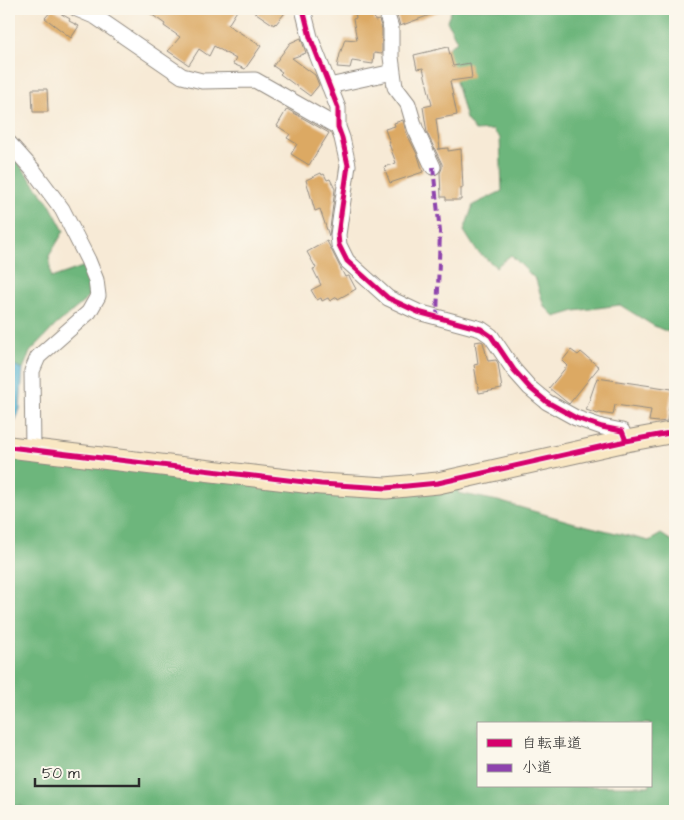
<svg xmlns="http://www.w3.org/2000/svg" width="684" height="820" font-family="'Architects Daughter','Klee One',sans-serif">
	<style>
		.green { fill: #87d492; stroke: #59805e }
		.forest { fill: #6db67c; stroke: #4c7054; fill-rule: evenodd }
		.water { fill: #51b1d0; stroke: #3e6e7e }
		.building { fill: #dca964 }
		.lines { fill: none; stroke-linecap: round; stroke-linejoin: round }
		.street-casing { stroke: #918a80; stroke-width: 17 }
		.secondary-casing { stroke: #918a80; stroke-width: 23 }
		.street { stroke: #fff; stroke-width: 15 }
		.secondary { stroke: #f9e7c3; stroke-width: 21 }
		.quiet { stroke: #8e44ad; stroke-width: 4; stroke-dasharray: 8 4; stroke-linecap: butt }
		.cycleway-casing { stroke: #fbf7ec; stroke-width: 8 }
		.cycleway { stroke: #d6006c; stroke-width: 5 }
	</style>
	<rect width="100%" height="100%" fill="#fbf7ec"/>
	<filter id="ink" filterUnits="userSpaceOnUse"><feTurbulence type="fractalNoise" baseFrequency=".02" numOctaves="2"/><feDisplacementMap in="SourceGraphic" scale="10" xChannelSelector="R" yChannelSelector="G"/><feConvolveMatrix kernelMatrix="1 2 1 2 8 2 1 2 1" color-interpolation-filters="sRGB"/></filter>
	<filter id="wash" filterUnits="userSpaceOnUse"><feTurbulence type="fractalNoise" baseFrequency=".0096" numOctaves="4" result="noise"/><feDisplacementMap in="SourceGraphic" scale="20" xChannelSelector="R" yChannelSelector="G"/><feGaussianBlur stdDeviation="1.12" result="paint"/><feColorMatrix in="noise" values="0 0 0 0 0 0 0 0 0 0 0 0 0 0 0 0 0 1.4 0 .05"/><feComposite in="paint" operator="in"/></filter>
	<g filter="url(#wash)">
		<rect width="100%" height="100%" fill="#f7ead6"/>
		<path class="green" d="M 9,805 L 20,806 L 34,811 L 9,811 Z"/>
		<path class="forest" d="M 452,9 L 675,9 L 675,335 L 654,326 L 620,305 L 575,311 L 555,317 L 544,306 L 536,280 L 511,255 L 496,267 L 476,250 L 464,231 L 473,205 L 502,191 L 500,138 L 493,130 L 475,131 L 466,119 L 447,49 L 457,41 L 447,21 Z
			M 9,151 L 49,203 L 64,231 L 49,256 L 51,278 L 85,266 L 92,286 L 87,299 L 56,325 L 30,352 L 23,369 L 9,363 Z
			M 9,455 L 459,485 L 458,493 L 498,501 L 575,523 L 649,541 L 661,534 L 675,543 L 675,811 L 34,811 L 20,806 L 9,805 ZM 478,724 L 650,724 L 650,786 L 478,786 Z"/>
		<path class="water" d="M 9,363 L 23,369 L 20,409 L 15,422 L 9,421 Z"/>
		<g id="blocks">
			<path class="building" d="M 53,9 L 70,19 L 69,21 L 79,26 L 71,38 L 45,18 Z
				M 144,9 L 238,9 L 228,25 L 261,46 L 245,69 L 233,64 L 236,59 L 214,46 L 209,56 L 199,49 L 189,65 L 168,51 L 180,37 L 164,26 L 165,24 Z
				M 250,9 L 288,9 L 276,24 L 275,23 L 274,25 Z
				M 354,9 L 373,9 L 375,21 L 379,20 L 382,29 L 382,54 L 374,53 L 373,64 L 352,61 L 350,68 L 337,67 L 340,54 L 345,39 L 357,40 L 353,19 L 356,18 Z
				M 403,9 L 446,9 L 400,26 L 396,11 Z
				M 301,38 L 306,53 L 292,58 L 315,75 L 319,85 L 310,96 L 280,74 L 282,72 L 273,66 L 290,43 Z
				M 448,47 L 453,66 L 470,63 L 472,78 L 450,81 L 457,115 L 436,119 L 440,149 L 437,149 L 448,148 L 448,151 L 461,149 L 463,188 L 461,188 L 461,200 L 446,200 L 446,197 L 441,197 L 440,173 L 442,168 L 442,164 L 427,133 L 423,107 L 432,105 L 423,68 L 417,69 L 414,55 Z
				M 32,89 L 47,89 L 48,112 L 33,112 Z
				M 287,109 L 329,133 L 309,165 L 291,154 L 297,144 L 287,138 L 290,134 L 277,126 Z
				M 403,120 L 406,132 L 418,156 L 423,172 L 390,183 L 384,167 L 396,163 L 389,144 L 390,143 L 385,129 L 395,126 L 394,123 Z
				M 321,173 L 322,175 L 324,174 L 327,180 L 330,179 L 335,189 L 329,236 L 320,209 L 315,211 L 306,180 Z
				M 327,241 L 345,277 L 349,276 L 356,289 L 338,299 L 337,297 L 330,301 L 328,298 L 322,301 L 321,298 L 317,300 L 311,290 L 321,285 L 313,269 L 316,268 L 307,252 Z
				M 481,341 L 483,342 L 488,361 L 496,360 L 498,363 L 502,389 L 479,393 L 474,365 L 478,364 L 475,342 Z
				M 571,350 L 578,355 L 581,352 L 599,367 L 569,404 L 549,388 L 567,366 L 562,361 Z
				M 597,378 L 672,389 L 667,421 L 658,422 L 649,421 L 651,410 L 615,405 L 613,415 L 599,413 L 598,414 L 586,410 Z"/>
		</g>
	</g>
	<g filter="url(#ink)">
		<use href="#blocks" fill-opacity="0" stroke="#918a80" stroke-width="1"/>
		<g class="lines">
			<g class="street-casing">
				<path id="street" d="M 77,9 L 96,17 L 182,76 L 202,81 L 255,80 L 338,127
					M 303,9 L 310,37 L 338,108 L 338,127 L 342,138 L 348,165 L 338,235 L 339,245 L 347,261 L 388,298 L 418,312 L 481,329 L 491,336 L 514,370 L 530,388 L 547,402 L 576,418 L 602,427 L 622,431 L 626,441
					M 385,9 L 391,28 L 391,57 L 393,72
					M 329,86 L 393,72 L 395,87 L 408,104 L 415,128 L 433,167
					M 9,143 L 33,170 L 62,209 L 88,260 L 96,280 L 98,296 L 89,312 L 38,357 L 32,371 L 33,450"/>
			</g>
			<g class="secondary-casing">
				<path id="secondary" d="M 9,447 L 321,484 L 386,488 L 438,483 L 626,441 L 675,432"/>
			</g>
			<use href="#street" class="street"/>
			<use href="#secondary" class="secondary"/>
			<path class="quiet" d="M 433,167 L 440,232 L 437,317"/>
			<g class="cycleway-casing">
				<path id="cycleway" d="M 303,9 L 310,37 L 338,108 L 338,127 L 342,138 L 348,165 L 338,235 L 339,245 L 347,261 L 388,298 L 418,312 L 481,329 L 491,336 L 514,370 L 530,388 L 547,402 L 576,418 L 602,427 L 622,431 L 626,441
					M 9,447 L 321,484 L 386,488 L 438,483 L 626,441 L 675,432"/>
			</g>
			<use href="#cycleway" class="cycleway"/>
		</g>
	</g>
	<rect width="684" height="820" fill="none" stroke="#fbf7ec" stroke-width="30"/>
	<rect x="477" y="722" width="175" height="65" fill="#fbf7ec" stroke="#a8a59f"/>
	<rect x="487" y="739" width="25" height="8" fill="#d6006c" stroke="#a8a59f"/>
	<text x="522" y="748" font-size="15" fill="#2b2b2b">自転車道</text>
	<rect x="487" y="764" width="25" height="8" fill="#8e44ad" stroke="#a8a59f"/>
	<text x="522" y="772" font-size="15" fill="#2b2b2b">小道</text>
	<path d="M35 778v8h104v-8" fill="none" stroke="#2b2b2b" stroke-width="2.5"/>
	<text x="42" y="778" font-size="15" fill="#2b2b2b" stroke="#fbf7ec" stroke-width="4" paint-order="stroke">50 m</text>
</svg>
